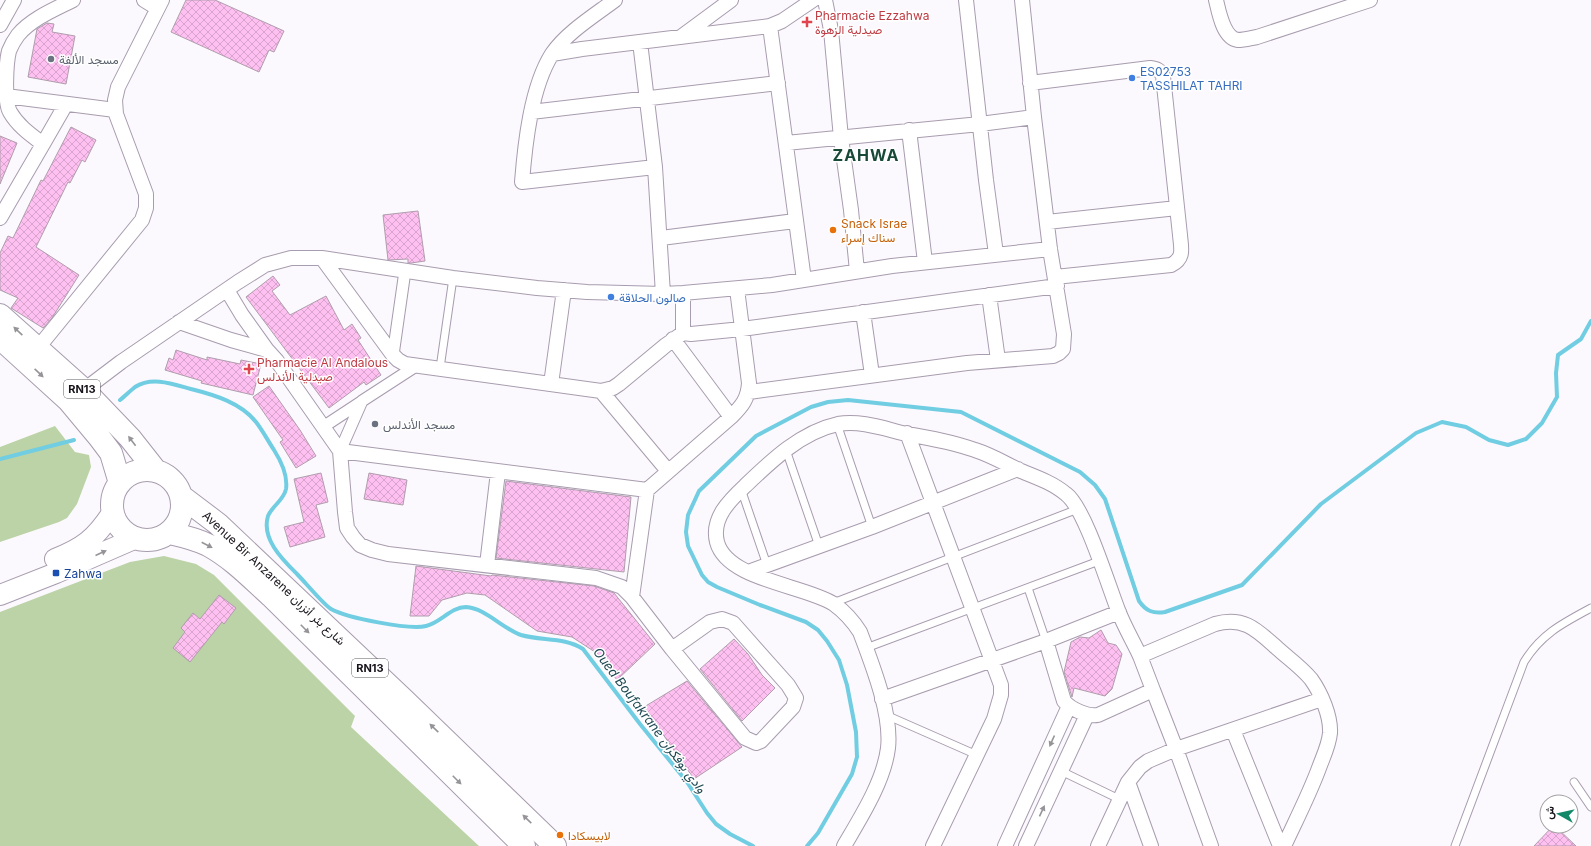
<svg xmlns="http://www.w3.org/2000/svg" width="1591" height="846" font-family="Inter,Vazirmatn,sans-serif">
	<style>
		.grass { fill: #bbd3a7 }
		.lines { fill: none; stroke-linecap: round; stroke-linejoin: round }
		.stream { stroke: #71cde2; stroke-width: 4 }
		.building { fill: url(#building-cross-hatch); stroke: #b09dac }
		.service-casing { stroke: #a89caf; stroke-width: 9 }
		.pedestrian-casing { stroke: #a89caf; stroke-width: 13 }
		.minor-casing { stroke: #a89caf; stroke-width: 16 }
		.secondary-casing { stroke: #a89caf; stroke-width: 22 }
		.primary-casing { stroke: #a89caf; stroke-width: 24 }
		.service { stroke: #fff; stroke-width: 7 }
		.pedestrian { stroke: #fff; stroke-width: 11 }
		.minor { stroke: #fff; stroke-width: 14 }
		.secondary { stroke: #fff; stroke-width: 20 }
		.primary { stroke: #fff; stroke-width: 22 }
		.oneway { fill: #969498 }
		.health-dot { fill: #e0444e; stroke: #fff; stroke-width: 1.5 }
		.worship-dot { fill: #6b7280; stroke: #fff; stroke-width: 1.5 }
		.shop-dot { fill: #3f7fe0; stroke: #fff; stroke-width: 1.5 }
		.food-dot { fill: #e8710a; stroke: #fff; stroke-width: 1.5 }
		.transit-dot { fill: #1a4fb4; stroke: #fff; stroke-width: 1.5 }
		.labels { text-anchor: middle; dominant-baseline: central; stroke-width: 3; stroke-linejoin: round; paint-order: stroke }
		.shield { fill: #fff; stroke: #5c595e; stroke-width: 1 }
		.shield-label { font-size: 11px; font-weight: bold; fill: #161219 }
		.health-label { font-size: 12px; fill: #be3a42; stroke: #fff; text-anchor: start }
		.worship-label { font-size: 12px; fill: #5b616d; stroke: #fff; text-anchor: start }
		.shop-label { font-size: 12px; fill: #366cbe; stroke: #fff; text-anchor: start }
		.food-label { font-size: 12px; fill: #c56008; stroke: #fff; text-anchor: start }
		.transit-label { font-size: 12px; fill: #164399; stroke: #fff; text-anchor: start }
		.street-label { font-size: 12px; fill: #161219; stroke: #fff }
		.water-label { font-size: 13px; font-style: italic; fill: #1f4953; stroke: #fff }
		.district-label { font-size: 16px; font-weight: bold; letter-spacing: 1px; fill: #174838; stroke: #fff }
	</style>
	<defs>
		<pattern id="building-cross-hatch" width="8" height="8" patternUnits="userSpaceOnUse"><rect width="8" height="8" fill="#fdc0f1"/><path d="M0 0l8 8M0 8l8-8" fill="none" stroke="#d8a4ce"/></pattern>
	</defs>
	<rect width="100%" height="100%" fill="#fbf9fd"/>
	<path class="grass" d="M 55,426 L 75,452 L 89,455 L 91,467 L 77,504 L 67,518 L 59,522 L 0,542 L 0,447 Z
		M 164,556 L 196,564 L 214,575 L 355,716 L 351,727 L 479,846 L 0,846 L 0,612 L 130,562 Z"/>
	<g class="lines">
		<path class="stream" d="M 120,400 C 125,396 130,391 135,387 C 152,376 173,384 191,389 C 215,395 241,403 256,422 C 263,431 268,441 274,450 C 281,461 288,475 286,489 C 284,500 272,506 268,516 C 261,539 283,560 297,574 C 305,582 323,604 331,609 C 347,618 409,630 426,626 C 440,623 451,607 466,607 C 485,608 503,629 521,635 C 542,641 565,637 583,649 L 640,724 L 687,782 L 707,813 L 716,824 L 730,834 L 753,846
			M 0,459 L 74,440
			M 807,846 L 818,833 L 852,774 L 857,757 L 856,732 L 847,685 L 839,660 L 827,641 L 818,630 L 806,622 L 760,605 L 717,587 L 708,582 L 702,575 L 688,546 L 686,532 L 688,515 L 699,491 L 756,436 L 811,407 L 828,402 L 848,400 L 961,412 L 1080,472 L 1095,485 L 1105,499 L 1139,601 C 1146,611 1153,614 1165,612 L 1242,585 L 1321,504 L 1416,433 L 1442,422 L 1466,427 L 1489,440 L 1508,445 L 1526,439 L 1542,423 L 1557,397 L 1556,373 L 1558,355 L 1581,339 L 1591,321"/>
	</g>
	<path class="building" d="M 186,0 L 215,0 L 284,31 L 274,52 L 269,50 L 259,72 L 171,32 Z
		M 47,23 L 54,24 L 52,32 L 75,36 L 66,84 L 28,77 L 37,29 Z
		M 71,127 L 96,140 L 85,162 L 82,160 L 70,183 L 68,182 L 36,247 L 79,275 L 52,318 L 43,328 L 11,308 L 18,298 L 0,290 L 0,253 L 8,236 L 13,238 L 41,180 L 43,181 Z
		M 0,136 L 17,143 L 0,184 Z
		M 418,211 L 425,261 L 411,263 L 408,263 L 408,259 L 388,260 L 383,215 Z
		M 273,276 L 280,285 L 272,291 L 290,315 L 326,296 L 344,330 L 352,324 L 361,338 L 358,340 L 381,375 L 366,385 L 364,382 L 329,408 L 246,297 Z
		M 176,350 L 207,360 L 207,357 L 240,364 L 241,360 L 261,364 L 253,395 L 201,383 L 202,381 L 165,370 L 169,358 L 173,360 Z
		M 269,386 L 300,430 L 316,456 L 296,468 L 280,442 L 283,440 L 253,397 Z
		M 321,473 L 328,502 L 316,505 L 325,537 L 290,547 L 284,527 L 304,522 L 294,479 Z
		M 369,473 L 407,480 L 403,505 L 364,499 Z
		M 506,481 L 631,497 L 624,572 L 496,558 Z
		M 416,566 L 491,576 L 492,575 L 594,586 L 614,593 L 655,644 L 617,680 L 595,652 L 572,637 L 537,631 L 485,595 L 467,593 L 442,600 L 429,616 L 410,616 Z
		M 219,595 L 236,608 L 224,624 L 222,622 L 190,662 L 173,648 L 185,632 L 181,628 L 193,613 L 200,619 Z
		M 1101,630 L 1108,643 L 1116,645 L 1122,654 L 1112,689 L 1105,696 L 1074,688 L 1072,697 L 1064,672 L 1071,642 L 1080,637 L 1089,638 Z
		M 734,639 L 748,654 L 762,675 L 775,688 L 742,721 L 700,669 Z
		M 687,681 L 742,747 L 694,779 L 644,707 Z
		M 1553,826 L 1555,826 L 1576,846 L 1534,846 Z"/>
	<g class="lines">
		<g class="service-casing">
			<path id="service" d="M 440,368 L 453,278
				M 837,424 L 872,527
				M 786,450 L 819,546
				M 741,489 L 767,565
				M 1028,588 L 1046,641
				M 833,603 L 1078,509
				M 866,648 L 1099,561
				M 886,715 L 977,755
				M 1061,771 L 1119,799
				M 1574,782 L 1591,807
				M 1455,846 L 1524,662 C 1541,634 1563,623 1591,608"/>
		</g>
		<g class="pedestrian-casing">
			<path id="pedestrian" d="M 393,355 L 405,271
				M 323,427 L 361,402
				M 340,451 L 362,401 L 416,366"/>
		</g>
		<g class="minor-casing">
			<path id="minor" d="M 144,0 L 157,8
				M 615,0 C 595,15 566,33 552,54 C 531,87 525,144 522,182 L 655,167
				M 825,0 L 831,30 L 841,138 L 851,210 L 857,271
				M 966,0 L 986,180 L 996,254
				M 1216,0 C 1219,12 1223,38 1238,40 C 1244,40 1251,38 1257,37 L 1370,0
				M 0,25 L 14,0
				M 770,26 L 804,280
				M 681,37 L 731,0
				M 640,42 L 655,167 L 663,294
				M 552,54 L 582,49 L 770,26 L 782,21 L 813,0
				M 1030,83 L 1150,68 C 1157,69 1160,70 1163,76 L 1180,235 C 1181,248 1185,258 1171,265 L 1055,277
				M 6,96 L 115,110
				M 531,112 L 778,83
				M 909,130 L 925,262
				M 786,143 L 980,124 L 1034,117
				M 43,144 L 66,104
				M 0,218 L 43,144 C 31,135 18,126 10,112 C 4,102 6,63 9,51 C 11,46 15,39 18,35 C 31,19 55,9 73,0
				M 1047,222 L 1177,208
				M 661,238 L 795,221
				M 322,258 L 393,355 L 398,360 L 405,364 L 601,391 L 613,388 L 619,384 L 666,345 L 683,333 L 691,334 L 742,329 L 1057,286
				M 227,290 L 242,315 L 267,350
				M 989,295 L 998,360
				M 863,312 L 872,375
				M 179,322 L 231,340 L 267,350 L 277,361 L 340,451 L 345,512 L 347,528 L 353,537 L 360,545 L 372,550 L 388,554 L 596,578 L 622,587 L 632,597 L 672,649 L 745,738 L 756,743 L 761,741 L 793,707 L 796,698 L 788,685 L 733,623 L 722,619 L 710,622 L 672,649
				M 683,333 L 683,293
				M 673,339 L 731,417
				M 37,349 L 142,220 L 146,208 L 146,194 L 116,114 L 115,100 L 118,87 L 162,0
				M 551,384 L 564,290
				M 84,390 L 121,362 L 238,282 L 265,265 L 291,258 L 322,258 L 453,278 L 537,288 L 587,292 L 663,294 L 683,293 L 772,285 L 892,266 L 1050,249
				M 601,391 L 668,471
				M 749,392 L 967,363 L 1053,356 L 1059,353 L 1063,349 L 1064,334 L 1050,249 L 1034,117 L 1022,0
				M 907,433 L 1001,685 L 1001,695 L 994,719 L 933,846
				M 340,451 L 647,490
				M 487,565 L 498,472
				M 748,572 L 872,527 L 1018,469
				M 632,597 L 647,490 L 731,417 C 742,406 748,399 749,383 L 737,289
				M 1046,641 L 1064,701 C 1070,709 1088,717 1098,715 L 1153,690 L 1140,656
				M 1153,690 L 1176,749 L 1211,846
				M 882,699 L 1046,641 L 1119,612
				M 1233,730 L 1280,846
				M 1128,782 L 1151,846
				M 844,846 C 861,817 884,781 888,748 C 892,714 872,664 860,632 C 853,621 845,612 834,604 C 804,585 727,580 717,542 C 711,518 730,500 745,486 C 771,461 801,432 838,424 C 861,420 885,429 907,434 C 930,438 953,442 975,450 C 991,455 1006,464 1021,471 C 1036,477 1053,483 1066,494 C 1085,508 1108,585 1118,610 C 1124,626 1133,641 1140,656 L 1215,624 C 1244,616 1257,630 1277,648 C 1288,658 1301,667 1311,679 C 1321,693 1331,716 1330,733 C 1329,745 1323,757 1319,768 C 1309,795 1296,820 1284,846
				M 1005,846 L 1069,706
				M 1026,846 L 1087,715
				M 1098,846 L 1128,782 L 1140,767 L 1148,761 L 1176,749 L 1322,699"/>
		</g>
		<g class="secondary-casing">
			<path id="secondary" d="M 55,559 C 83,548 95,539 112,513
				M 0,595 L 56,573 L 134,539"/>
		</g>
		<g class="primary-casing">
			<path id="primary" d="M 0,315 L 84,390 L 130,438 L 156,471
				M 0,338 L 69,401 L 99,437 L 111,453 L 120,483
				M112 505a35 35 0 1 1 70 0a35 35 0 1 1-70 0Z
				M 181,496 L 218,524 L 404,700 L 555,846
				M 170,533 C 183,536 196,539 208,545 C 232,558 251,578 271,596 L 524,846"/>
		</g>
		<use href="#service" class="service"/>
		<use href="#pedestrian" class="pedestrian"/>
		<use href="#minor" class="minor"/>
		<use href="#secondary" class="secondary"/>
		<use href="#primary" class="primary"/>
	</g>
	<defs><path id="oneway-solid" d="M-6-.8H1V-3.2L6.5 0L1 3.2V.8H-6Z"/></defs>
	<g class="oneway">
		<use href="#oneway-solid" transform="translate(18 331) rotate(-137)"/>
		<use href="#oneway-solid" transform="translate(39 373) rotate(43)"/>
		<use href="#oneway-solid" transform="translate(132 441) rotate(-127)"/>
		<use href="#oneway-solid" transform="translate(207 545) rotate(27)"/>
		<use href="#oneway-solid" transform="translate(101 553) rotate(-24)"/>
		<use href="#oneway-solid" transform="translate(305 629) rotate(45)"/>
		<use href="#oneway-solid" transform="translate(434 728) rotate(-136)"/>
		<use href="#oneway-solid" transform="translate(1052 741) rotate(114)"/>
		<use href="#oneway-solid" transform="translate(457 780) rotate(45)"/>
		<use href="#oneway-solid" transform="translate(1042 811) rotate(-65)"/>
		<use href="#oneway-solid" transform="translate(527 819) rotate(-136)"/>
	</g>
	<g class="health-dot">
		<path d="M805 16h4v4h4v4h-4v4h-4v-4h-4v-4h4z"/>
		<path d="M247 363h4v4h4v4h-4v4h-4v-4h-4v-4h4z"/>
	</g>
	<g class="worship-dot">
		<circle cx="51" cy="59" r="4"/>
		<circle cx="375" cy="424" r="4"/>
	</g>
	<g class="shop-dot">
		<circle cx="1132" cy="78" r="4"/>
		<circle cx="611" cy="297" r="4"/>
	</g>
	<g class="food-dot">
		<circle cx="833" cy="230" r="4"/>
		<circle cx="560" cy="835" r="4"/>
	</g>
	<rect class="transit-dot" x="52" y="569" width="8" height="8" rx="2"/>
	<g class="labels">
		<g class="shield">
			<rect x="64" y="380" width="36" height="18" rx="3"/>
			<rect x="352" y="659" width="36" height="18" rx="3"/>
		</g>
		<g class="shield-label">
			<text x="82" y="389">RN13</text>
			<text x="370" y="668">RN13</text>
		</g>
		<g class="health-label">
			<text x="815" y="15">Pharmacie Ezzahwa<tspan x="815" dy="14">صيدلية الزهوة</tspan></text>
			<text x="257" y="362">Pharmacie Al Andalous<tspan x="257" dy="14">صيدلية الأندلس</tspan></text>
		</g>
		<g class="worship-label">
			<text x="59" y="59">مسجد الألفة</text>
			<text x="383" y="424">مسجد الأندلس</text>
		</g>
		<g class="shop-label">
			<text x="1140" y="71">ES02753<tspan x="1140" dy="14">TASSHILAT TAHRI</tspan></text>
			<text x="619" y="297">صالون الحلاقة</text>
		</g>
		<g class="food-label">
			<text x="841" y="223">Snack Israe<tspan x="841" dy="14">سناك إسراء</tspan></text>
			<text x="568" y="835">لابيسكادا</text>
		</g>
		<g class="transit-label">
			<text x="64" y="573">Zahwa</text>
		</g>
		<g class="street-label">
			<text transform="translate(274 578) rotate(43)">Avenue Bir Anzarene شارع بئر أنزران</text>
		</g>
		<g class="water-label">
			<text transform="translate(650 720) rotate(53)">Oued Boufakrane وادي بوفكران</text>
		</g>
		<g class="district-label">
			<text x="866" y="155">ZAHWA</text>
		</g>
	</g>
	<g transform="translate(1559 814) rotate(278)"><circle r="19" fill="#ffffff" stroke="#a2a0a3"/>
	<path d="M0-3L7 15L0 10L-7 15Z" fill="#138869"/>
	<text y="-6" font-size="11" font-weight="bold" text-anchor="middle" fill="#161219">ش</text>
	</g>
</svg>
